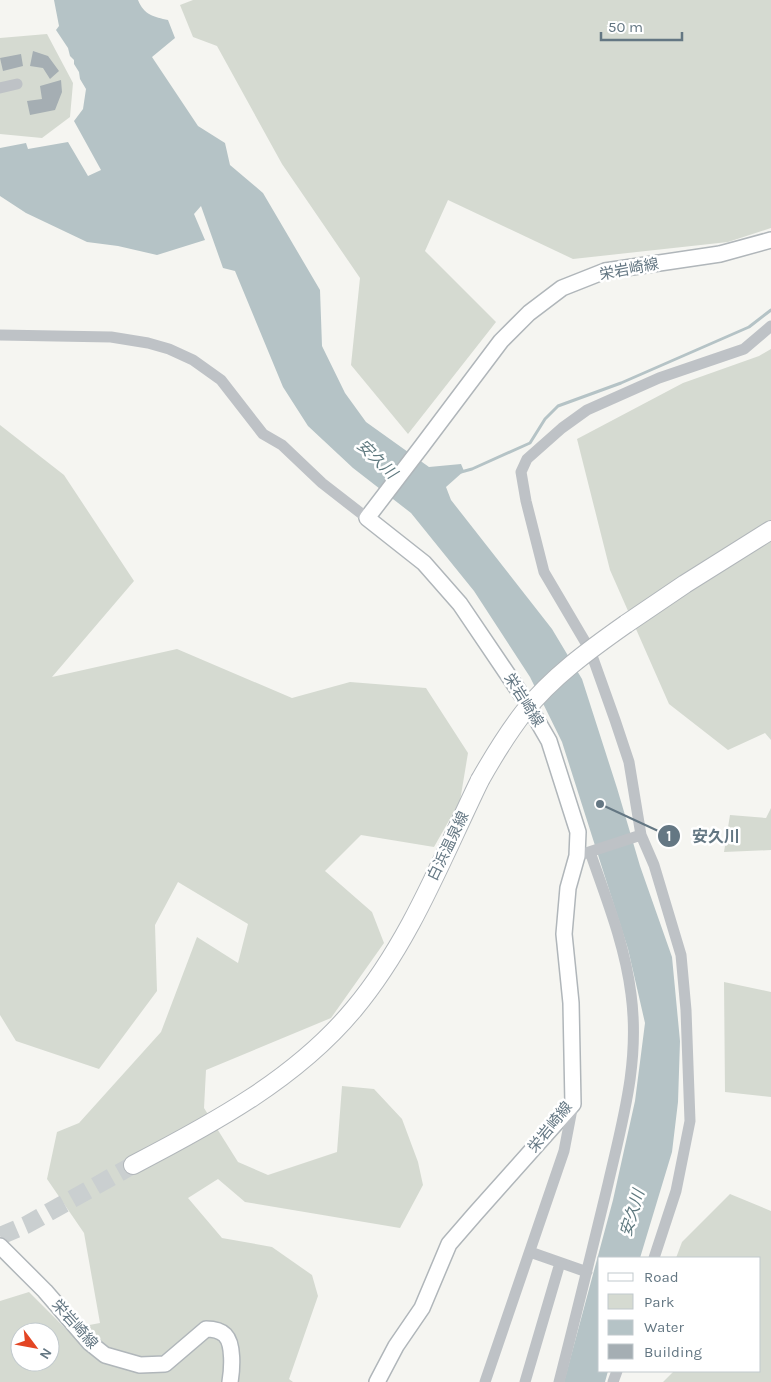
<svg xmlns="http://www.w3.org/2000/svg" width="771" height="1382" font-family="Karla,'Noto Sans JP',sans-serif">
	<style>
		.green { fill: #d5dad1; fill-rule: evenodd }
		.water { fill: #b5c3c6 }
		.lines { fill: none; stroke-linecap: round; stroke-linejoin: round }
		.stream { stroke: #b5c3c6; stroke-width: 3 }
		.building { fill: #a5aeb3 }
		.primary-tunnel { stroke: #cacfd0; stroke-width: 18; stroke-dasharray: 18 9; stroke-linecap: butt }
		.secondary-casing { stroke: #b0b6ba; stroke-width: 18 }
		.primary-casing { stroke: #b1b6ba; stroke-width: 20 }
		.street { stroke: #bec2c6; stroke-width: 11 }
		.secondary { stroke: #fff; stroke-width: 15 }
		.primary { stroke: #fff; stroke-width: 18 }
		.primary-bridge-casing { stroke: #b1b6ba; stroke-width: 20; stroke-linecap: butt }
		.primary-bridge { stroke: #fff; stroke-width: 18 }
		.labels { text-anchor: middle; dominant-baseline: central; stroke-width: 5; stroke-linejoin: round; paint-order: stroke }
		.street-label { font-size: 15px; fill: #647783; stroke: #fff }
		.water-label { font-size: 16px; font-style: italic; fill: #5f797f; stroke: #fff }
		.leader { fill: none; stroke: #647783; stroke-width: 2 }
		.callout-dot { fill: #647783; stroke: #fff; stroke-width: 2 }
		.mark-label { font-size: 15px; text-anchor: middle; font-weight: bold; fill: #fff }
		.callout-label { font-size: 16px; text-anchor: middle; font-weight: bold; fill: #647783; stroke: #fff; stroke-width: 5; stroke-linejoin: round; paint-order: stroke }
	</style>
	<rect width="100%" height="100%" fill="#f5f5f1"/>
	<path class="green" d="M 193,0 L 771,0 L 771,228 L 728,242 L 573,259 L 448,200 L 425,251 L 496,322 L 408,434 L 351,365 L 360,278 L 282,164 L 217,46 L 193,37 L 180,5 Z
		M 47,34 L 73,83 L 70,117 L 42,138 L 0,134 L 0,38 Z
		M 771,349 L 771,740 L 765,733 L 728,750 L 669,704 L 610,570 L 577,439 L 683,383 L 759,356 Z
		M 0,425 L 64,475 L 134,581 L 52,677 L 177,649 L 292,698 L 350,682 L 426,688 L 468,753 L 460,801 L 434,847 L 361,835 L 325,871 L 372,912 L 384,943 L 331,1018 L 206,1070 L 204,1108 L 238,1162 L 268,1175 L 337,1152 L 342,1086 L 374,1089 L 402,1119 L 418,1162 L 423,1185 L 400,1228 L 245,1202 L 218,1179 L 188,1198 L 222,1238 L 272,1247 L 312,1275 L 318,1296 L 289,1379 L 293,1382 L 0,1382 L 0,1301 L 29,1292 L 69,1332 L 84,1326 L 100,1323 L 84,1233 L 47,1179 L 57,1132 L 79,1123 L 161,1032 L 197,937 L 238,963 L 248,924 L 178,882 L 155,925 L 157,991 L 99,1069 L 16,1041 L 0,1015 ZM 20,1332 L 50,1332 L 50,1362 L 20,1362 Z
		M 771,808 L 771,850 L 724,852 L 730,815 L 766,818 Z
		M 724,982 L 771,992 L 771,1097 L 725,1092 Z
		M 730,1194 L 771,1211 L 771,1382 L 663,1382 L 674,1371 L 760,1371 L 760,1258 L 676,1258 L 682,1242 Z"/>
	<path class="water" d="M 54,0 L 138,0 C 144,15 154,17 168,20 L 175,38 L 152,57 L 198,126 L 225,143 L 230,165 L 263,193 L 320,290 L 322,346 L 345,393 L 366,422 L 429,467 L 461,464 L 464,471 L 446,487 L 451,500 L 552,629 L 582,679 L 617,788 L 640,866 L 672,957 L 680,1041 L 678,1102 L 672,1152 L 640,1258 L 600,1258 L 600,1371 L 608,1371 L 605,1382 L 564,1382 L 613,1200 L 635,1101 L 645,1023 L 628,949 L 562,742 L 530,677 L 474,591 L 411,513 L 353,468 L 308,426 L 283,387 L 235,271 L 223,268 L 201,206 L 194,214 L 205,240 L 157,255 L 118,246 L 87,242 L 26,213 L 0,196 L 0,148 L 26,143 L 28,149 L 68,142 L 88,176 L 101,170 L 74,121 L 83,109 L 86,89 L 80,79 L 79,72 L 74,64 L 74,60 L 70,56 L 68,48 L 56,30 L 59,26 Z"/>
	<g class="lines">
		<path class="stream" d="M 461,472 L 472,469 L 530,443 L 545,419 L 558,406 L 621,383 L 749,327 L 771,310"/>
	</g>
	<path class="building" d="M 33,51 L 48,56 L 59,71 L 50,79 L 43,68 L 30,66 Z
		M 21,54 L 23,66 L 3,71 L 0,58 Z
		M 61,80 L 62,92 L 55,110 L 30,115 L 27,101 L 42,99 L 40,86 Z"/>
	<g class="lines">
		<path class="primary-tunnel" d="M 0,1236 L 26,1225 L 133,1165"/>
		<g class="secondary-casing">
			<path id="secondary" d="M 0,1246 L 45,1291 L 90,1343 L 105,1355 L 140,1365 L 165,1364 L 206,1329 C 213,1329 220,1330 225,1335 C 234,1344 232,1370 230,1382
				M 377,1382 L 396,1346 L 422,1308 L 449,1244 L 475,1214 L 573,1104 L 571,1003 L 564,934 L 568,888 L 577,856 L 578,832 L 549,741 L 527,703 L 460,604 L 424,563 L 367,518 L 422,446 L 501,341 L 529,313 L 562,288 L 605,271 L 720,254 L 771,240"/>
		</g>
		<g class="primary-casing">
			<path id="primary" d="M 626,624 L 685,584 L 771,530
				M 133,1165 C 212,1124 296,1079 354,1009 C 410,942 442,858 480,780"/>
		</g>
		<path class="street" d="M 0,88 L 17,84
			M 0,335 L 111,337 L 148,343 L 169,349 L 193,360 L 221,380 L 263,434 L 282,445 L 322,483 L 367,518
			M 583,854 L 641,835
			M 530,1252 L 587,1272
			M 654,1258 L 676,1191 L 690,1121 L 686,1010 L 681,955 L 654,865 L 641,835 L 629,762 L 615,720 L 590,650 L 544,572 L 526,501 L 521,472 L 527,459 L 562,428 L 587,410 L 659,378 L 744,349 L 771,326
			M 485,1382 L 564,1151 L 573,1104
			M 525,1382 L 560,1263
			M 559,1382 C 576,1316 592,1250 608,1184 C 623,1119 640,1061 631,994 C 625,945 606,898 590,852
			M 613,1382 L 617,1371"/>
		<use href="#secondary" class="secondary"/>
		<use href="#primary" class="primary"/>
		<g class="primary-bridge-casing">
			<path id="primary-bridge" d="M 480,780 C 493,757 507,734 524,712 C 552,677 589,650 626,624"/>
		</g>
		<use href="#primary-bridge" class="primary-bridge"/>
	</g>
	<g class="labels">
		<g class="street-label">
			<text transform="translate(629 269) rotate(-11)">栄岩崎線</text>
			<text transform="translate(524 700) rotate(58)">栄岩崎線</text>
			<text transform="translate(448 846) rotate(-64)">白浜温泉線</text>
			<text transform="translate(550 1127) rotate(-51)">栄岩崎線</text>
			<text transform="translate(75 1324) rotate(48)">栄岩崎線</text>
		</g>
		<g class="water-label">
			<text transform="translate(377 459) rotate(44)">安久川</text>
			<text transform="translate(632 1213) rotate(-73)">安久川</text>
		</g>
	</g>
	<path class="leader" d="M600 804L669 836"/>
	<g class="callout-dot">
		<circle cx="600" cy="804" r="5"/>
		<circle cx="669" cy="836" r="12"/>
	</g>
	<g class="mark-label">
		<text x="669" y="841">1</text>
	</g>
	<g class="callout-label">
		<text x="716" y="842">安久川</text>
	</g>
	<rect x="598" y="1257" width="162" height="115" fill="#ffffff" stroke="#c1c9cd"/>
	<rect x="608" y="1273" width="25" height="8" fill="#ffffff" stroke="#c1c9cd"/>
	<text x="644" y="1282" font-size="15" fill="#647783">Road</text>
	<rect x="608" y="1294" width="25" height="15" fill="#d5dad1" stroke="#c1c9cd"/>
	<text x="644" y="1307" font-size="15" fill="#647783">Park</text>
	<rect x="608" y="1320" width="25" height="15" fill="#b5c3c6" stroke="#c1c9cd"/>
	<text x="644" y="1332" font-size="15" fill="#647783">Water</text>
	<rect x="608" y="1344" width="25" height="15" fill="#a5aeb3" stroke="#c1c9cd"/>
	<text x="644" y="1357" font-size="15" fill="#647783">Building</text>
	<g transform="translate(35 1347) rotate(122)"><circle r="24" fill="#ffffff" stroke="#c1c9cd"/>
	<path d="M0-4L9 19L0 12L-9 19Z" fill="#e34523"/>
	<text y="-8" font-size="14" font-weight="bold" text-anchor="middle" fill="#647783">N</text>
	</g>
	<path d="M601 32v8h81v-8" fill="none" stroke="#647783" stroke-width="2.5"/>
	<text x="608" y="32" font-size="15" fill="#647783" stroke="#ffffff" stroke-width="4" paint-order="stroke">50 m</text>
</svg>
